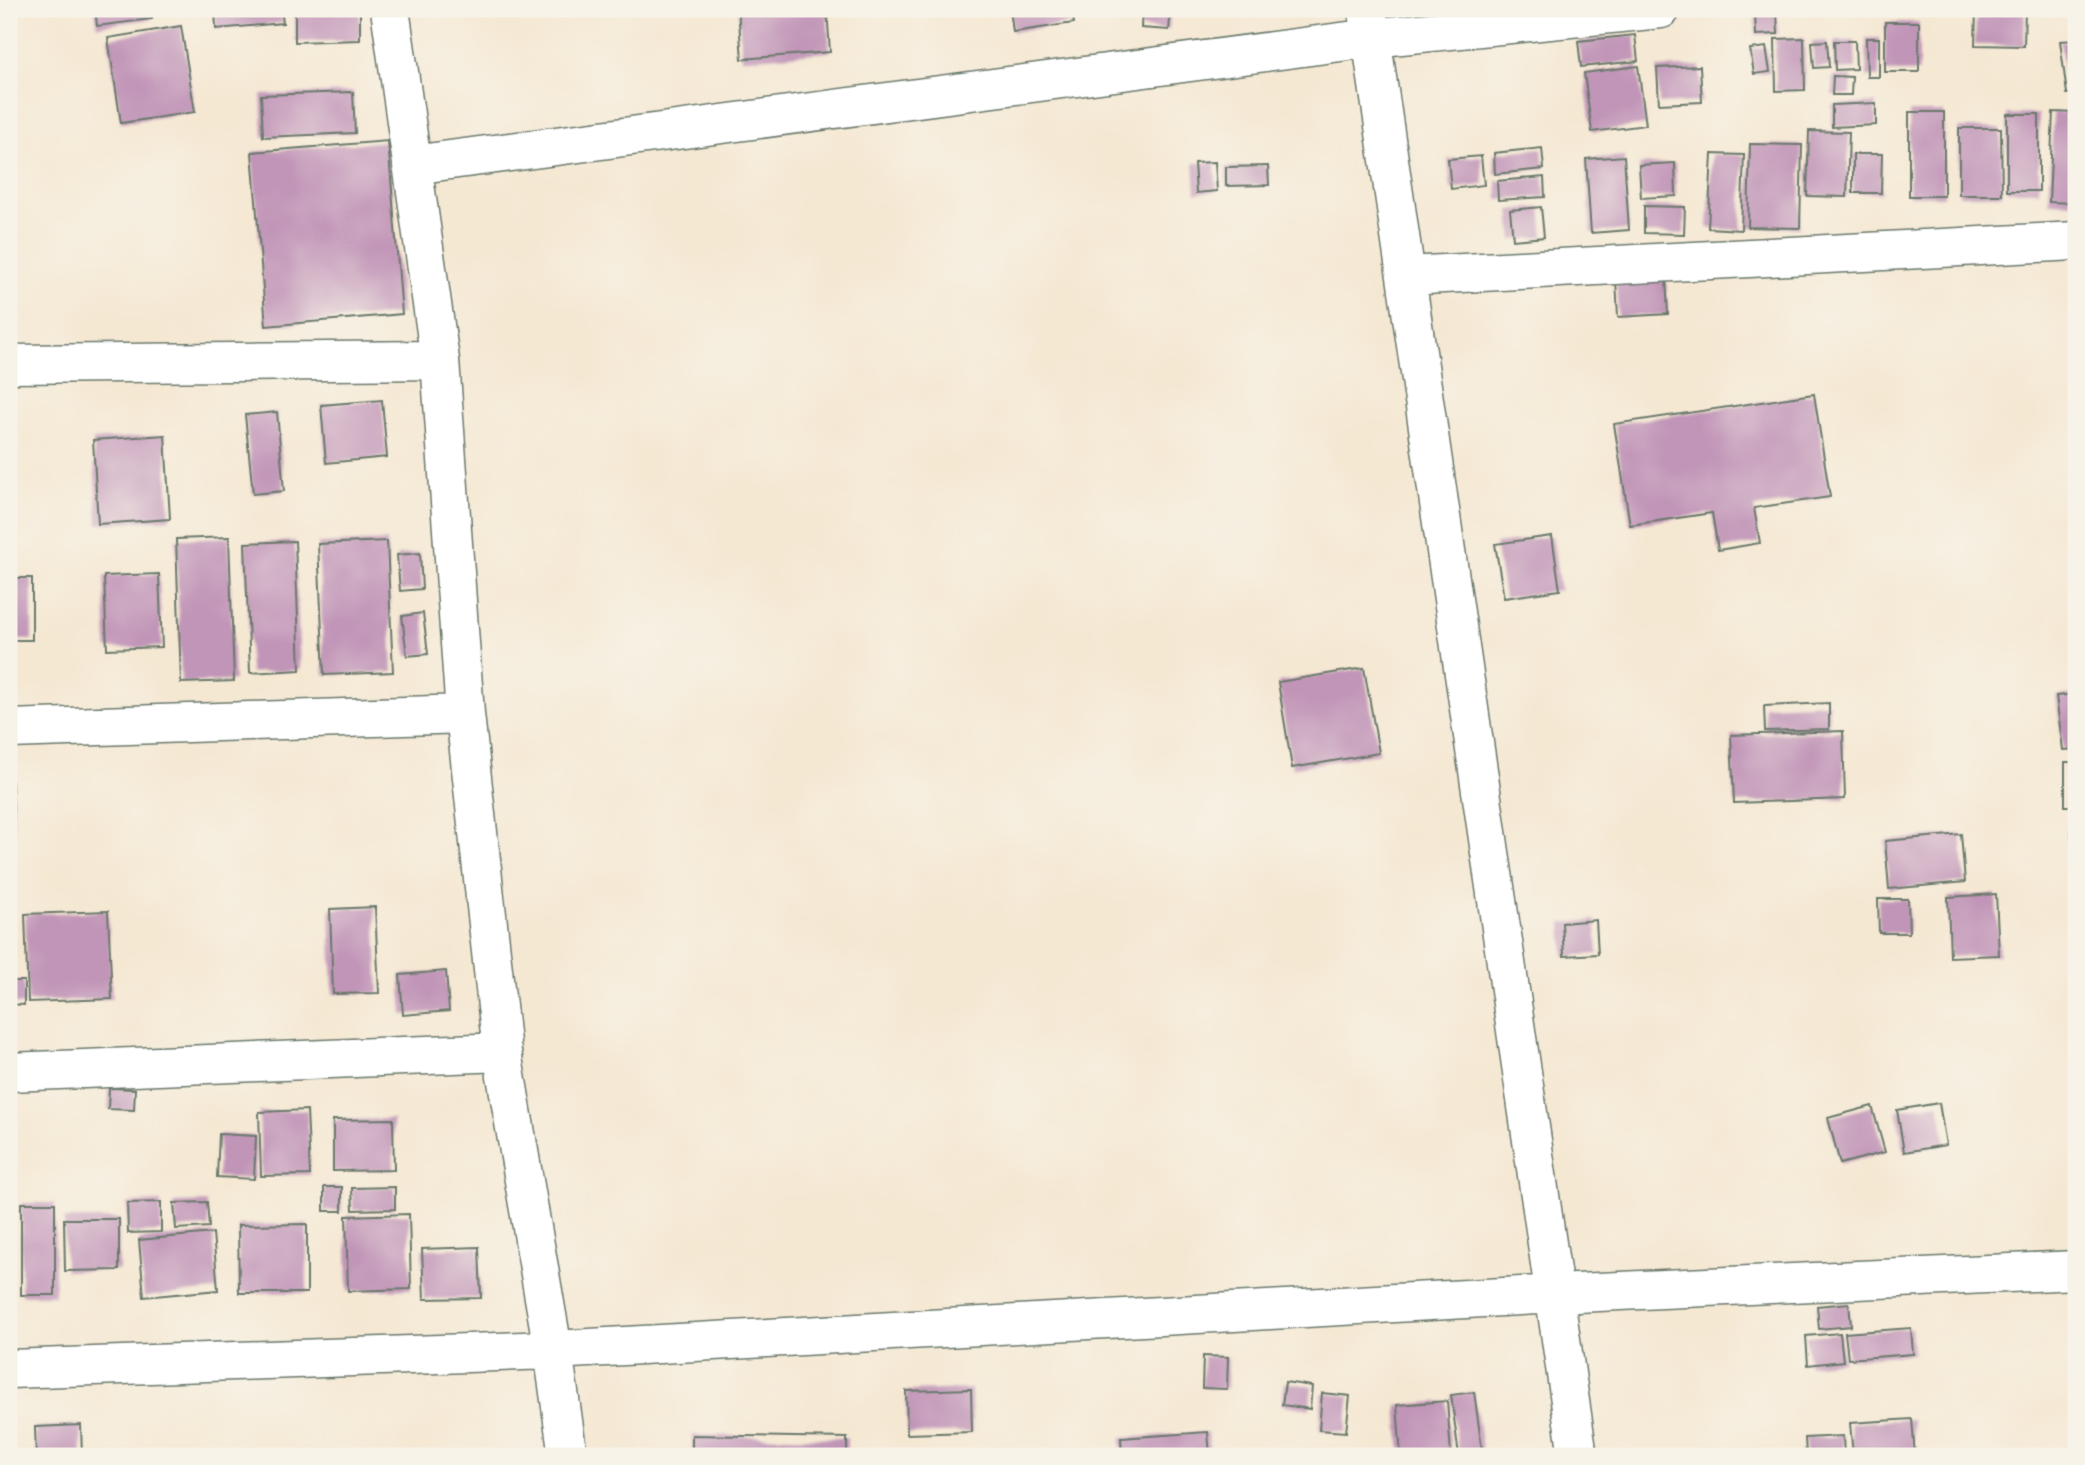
<svg xmlns="http://www.w3.org/2000/svg" width="2085" height="1465" font-family="Pangolin,sans-serif">
	<style>
		.building { fill: #c195b8 }
		.lines { fill: none; stroke-linecap: round; stroke-linejoin: round }
		.minor-casing { stroke: #6a796c; stroke-width: 41 }
		.minor { stroke: #fff; stroke-width: 38 }
	</style>
	<rect width="100%" height="100%" fill="#f7f3e8"/>
	<filter id="ink" filterUnits="userSpaceOnUse"><feTurbulence type="fractalNoise" baseFrequency=".0143" numOctaves="2"/><feDisplacementMap in="SourceGraphic" scale="14" xChannelSelector="R" yChannelSelector="G"/><feConvolveMatrix kernelMatrix="1 2 1 2 8 2 1 2 1" color-interpolation-filters="sRGB"/></filter>
	<filter id="wash" filterUnits="userSpaceOnUse"><feTurbulence type="fractalNoise" baseFrequency=".00686" numOctaves="4" result="noise"/><feDisplacementMap in="SourceGraphic" scale="28" xChannelSelector="R" yChannelSelector="G"/><feGaussianBlur stdDeviation="1.57" result="paint"/><feColorMatrix in="noise" values="0 0 0 0 0 0 0 0 0 0 0 0 0 0 0 0 0 1.4 0 .05"/><feComposite in="paint" operator="in"/></filter>
	<g filter="url(#wash)">
		<rect width="100%" height="100%" fill="#f5e8d3"/>
		<g id="blocks">
			<path class="building" d="M 95,9 L 151,9 L 152,19 L 97,26 Z
				M 215,9 L 281,9 L 283,23 L 216,29 Z
				M 295,9 L 360,9 L 360,40 L 295,42 Z
				M 738,9 L 827,9 L 830,52 L 742,59 Z
				M 1010,9 L 1072,9 L 1074,23 L 1013,32 Z
				M 1142,9 L 1171,9 L 1169,30 L 1141,28 Z
				M 1976,9 L 2025,9 L 2024,46 L 1975,45 Z
				M 1777,12 L 1778,34 L 1756,35 L 1755,13 Z
				M 1885,22 L 1919,22 L 1919,72 L 1885,72 Z
				M 181,26 L 195,112 L 121,123 L 108,38 Z
				M 1635,35 L 1638,61 L 1581,67 L 1578,41 Z
				M 1804,38 L 1805,90 L 1776,91 L 1775,39 Z
				M 1866,38 L 1879,38 L 1879,77 L 1867,77 Z
				M 2076,40 L 2076,93 L 2067,94 L 2060,41 Z
				M 1827,41 L 1829,67 L 1814,68 L 1812,42 Z
				M 1834,41 L 1855,41 L 1856,69 L 1835,70 Z
				M 1766,47 L 1770,72 L 1754,74 L 1750,49 Z
				M 1638,66 L 1646,125 L 1592,132 L 1584,73 Z
				M 1700,66 L 1702,102 L 1659,104 L 1657,68 Z
				M 1833,76 L 1852,77 L 1851,95 L 1832,95 Z
				M 353,92 L 355,133 L 263,137 L 261,95 Z
				M 1876,103 L 1876,125 L 1832,127 L 1832,105 Z
				M 1909,112 L 1944,112 L 1944,196 L 1909,196 Z
				M 2053,112 L 2076,113 L 2076,203 L 2049,202 Z
				M 2007,114 L 2039,114 L 2039,191 L 2007,191 Z
				M 1959,128 L 2001,128 L 2002,195 L 1959,195 Z
				M 1809,131 L 1849,132 L 1847,197 L 1807,196 Z
				M 388,141 L 402,314 L 266,326 L 252,152 Z
				M 1750,144 L 1802,145 L 1800,228 L 1748,227 Z
				M 1542,148 L 1544,169 L 1495,174 L 1494,153 Z
				M 1712,154 L 1744,155 L 1741,230 L 1708,228 Z
				M 1853,154 L 1882,154 L 1881,193 L 1853,193 Z
				M 1481,156 L 1484,185 L 1451,189 L 1448,159 Z
				M 1624,156 L 1629,230 L 1591,233 L 1586,159 Z
				M 1215,162 L 1217,191 L 1196,193 L 1194,163 Z
				M 1675,163 L 1676,196 L 1641,198 L 1639,165 Z
				M 1268,166 L 1269,185 L 1226,186 L 1226,167 Z
				M 1544,177 L 1545,197 L 1498,200 L 1497,181 Z
				M 1644,206 L 1685,207 L 1684,234 L 1644,233 Z
				M 1541,207 L 1544,237 L 1513,240 L 1510,210 Z
				M 1666,277 L 1668,314 L 1618,317 L 1616,280 Z
				M 1814,394 L 1830,497 L 1754,508 L 1760,543 L 1718,550 L 1712,513 L 1630,525 L 1614,424 Z
				M 382,400 L 387,457 L 326,463 L 321,405 Z
				M 277,412 L 284,491 L 253,494 L 245,415 Z
				M 165,435 L 170,519 L 98,524 L 93,440 Z
				M 1552,536 L 1560,590 L 1504,598 L 1495,544 Z
				M 229,537 L 234,681 L 181,683 L 176,539 Z
				M 295,541 L 300,670 L 250,673 L 245,543 Z
				M 387,541 L 393,672 L 324,675 L 318,544 Z
				M 420,553 L 422,589 L 400,591 L 397,555 Z
				M 159,574 L 162,647 L 107,649 L 104,576 Z
				M 9,578 L 32,578 L 32,640 L 9,640 Z
				M 423,613 L 428,654 L 407,656 L 402,616 Z
				M 1364,668 L 1379,753 L 1292,768 L 1278,682 Z
				M 2076,694 L 2076,749 L 2063,750 L 2056,696 Z
				M 1829,703 L 1829,729 L 1765,731 L 1764,706 Z
				M 1843,731 L 1845,799 L 1734,803 L 1731,735 Z
				M 2065,762 L 2076,762 L 2076,806 L 2065,806 Z
				M 9,781 L 12,781 L 15,851 L 9,852 Z
				M 2071,830 L 2076,830 L 2076,872 L 2074,872 Z
				M 1961,834 L 1965,882 L 1889,889 L 1885,841 Z
				M 1996,894 L 1999,955 L 1950,957 L 1948,897 Z
				M 1878,899 L 1908,899 L 1909,933 L 1879,933 Z
				M 375,907 L 379,993 L 333,994 L 330,909 Z
				M 108,911 L 112,999 L 28,1002 L 25,914 Z
				M 1596,920 L 1598,954 L 1564,956 L 1562,923 Z
				M 446,971 L 449,1011 L 403,1015 L 400,975 Z
				M 9,981 L 24,981 L 24,1005 L 9,1004 Z
				M 109,1088 L 135,1089 L 134,1110 L 108,1109 Z
				M 1939,1103 L 1946,1145 L 1904,1152 L 1897,1110 Z
				M 1872,1106 L 1885,1152 L 1840,1164 L 1828,1118 Z
				M 307,1110 L 310,1175 L 261,1176 L 259,1112 Z
				M 393,1119 L 394,1170 L 333,1171 L 333,1120 Z
				M 219,1134 L 256,1136 L 254,1179 L 217,1177 Z
				M 324,1187 L 342,1187 L 342,1211 L 324,1211 Z
				M 395,1187 L 395,1209 L 353,1210 L 352,1188 Z
				M 161,1202 L 161,1232 L 128,1233 L 127,1203 Z
				M 207,1202 L 209,1227 L 176,1229 L 174,1203 Z
				M 21,1203 L 55,1203 L 55,1295 L 21,1295 Z
				M 409,1214 L 411,1289 L 348,1291 L 346,1216 Z
				M 64,1219 L 119,1219 L 119,1270 L 65,1271 Z
				M 307,1224 L 307,1293 L 239,1293 L 238,1225 Z
				M 213,1233 L 218,1290 L 144,1297 L 139,1240 Z
				M 479,1247 L 481,1298 L 424,1299 L 422,1249 Z
				M 1849,1303 L 1851,1326 L 1819,1329 L 1817,1306 Z
				M 1911,1328 L 1913,1354 L 1848,1359 L 1845,1333 Z
				M 1840,1333 L 1843,1361 L 1808,1365 L 1806,1336 Z
				M 1203,1356 L 1228,1357 L 1227,1389 L 1202,1388 Z
				M 1285,1382 L 1312,1386 L 1310,1409 L 1282,1405 Z
				M 971,1389 L 972,1432 L 907,1434 L 906,1391 Z
				M 1474,1392 L 1483,1456 L 1459,1456 L 1451,1395 Z
				M 1322,1393 L 1350,1396 L 1346,1432 L 1319,1430 Z
				M 1447,1401 L 1451,1454 L 1401,1456 L 1397,1405 Z
				M 1912,1419 L 1915,1456 L 1853,1456 L 1850,1423 Z
				M 81,1425 L 82,1456 L 36,1456 L 35,1427 Z
				M 1208,1432 L 1210,1456 L 1122,1456 L 1121,1438 Z
				M 692,1435 L 847,1438 L 847,1456 L 692,1456 Z
				M 1843,1436 L 1844,1456 L 1806,1456 L 1805,1438 Z"/>
		</g>
	</g>
	<g filter="url(#ink)">
		<use href="#blocks" fill-opacity="0" stroke="#6a796c" stroke-width="2"/>
		<g class="lines">
			<g class="minor-casing">
				<path id="minor" d="M 390,9 L 440,360 L 465,714 L 502,1052 L 553,1350 L 568,1456
					M 1367,9 L 1578,1456
					M 412,165 L 1371,38 L 1661,9
					M 1406,276 L 2076,241
					M 9,364 L 440,360
					M 9,729 L 465,714
					M 9,1072 L 502,1052
					M 9,1369 L 553,1350 L 1555,1294 L 2076,1270"/>
			</g>
			<use href="#minor" class="minor"/>
		</g>
	</g>
	<rect width="2085" height="1465" fill="none" stroke="#f7f3e8" stroke-width="35"/>
</svg>
